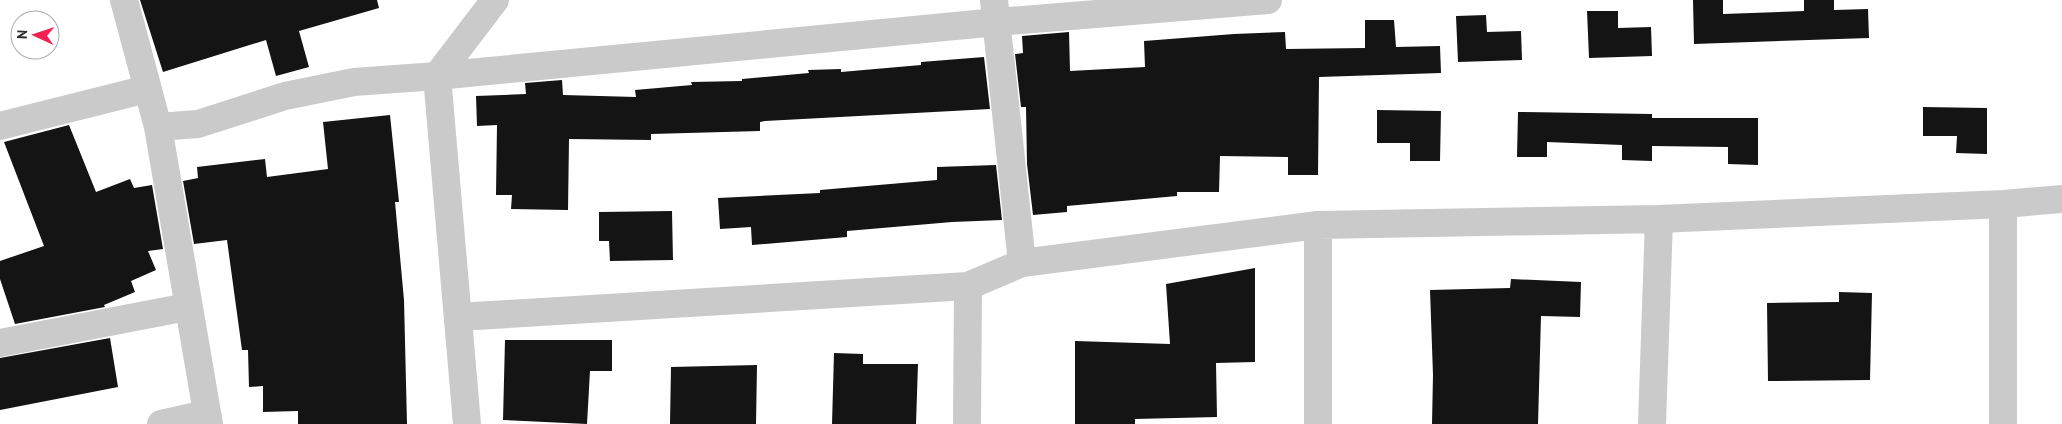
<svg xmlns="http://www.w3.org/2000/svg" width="2062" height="424" font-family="'PT Sans',sans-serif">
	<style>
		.building { fill: #141414 }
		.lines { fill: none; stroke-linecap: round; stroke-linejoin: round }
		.minor { stroke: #cacaca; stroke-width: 28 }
	</style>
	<rect width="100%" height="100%" fill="#fff"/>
	<path class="building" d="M 140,0 L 377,0 L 379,8 L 299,31 L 309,67 L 276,76 L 266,40 L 163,72 Z
		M 1693,0 L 1723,0 L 1723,14 L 1804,11 L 1804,0 L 1834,0 L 1834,10 L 1868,9 L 1869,38 L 1694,44 Z
		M 1587,11 L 1618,11 L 1618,28 L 1651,27 L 1652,56 L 1589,58 Z
		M 1486,15 L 1487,32 L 1521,31 L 1522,60 L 1458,62 L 1456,16 Z
		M 1365,20 L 1394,20 L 1396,47 L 1440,46 L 1441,73 L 1319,77 L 1318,175 L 1288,175 L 1288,157 L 1220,156 L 1219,192 L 1177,192 L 1177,196 L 1067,206 L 1067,212 L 1033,215 L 1027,164 L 1026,107 L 1021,107 L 1015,54 L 1023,53 L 1022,36 L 1069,32 L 1070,71 L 1145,67 L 1144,41 L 1234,34 L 1285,32 L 1286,49 L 1365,48 Z
		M 984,57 L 990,109 L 765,121 L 760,122 L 760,131 L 651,134 L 651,140 L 569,139 L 568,210 L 511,209 L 512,195 L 496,195 L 497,125 L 477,126 L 476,96 L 526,94 L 525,83 L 562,80 L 563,95 L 636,97 L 635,90 L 692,85 L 691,82 L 742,81 L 742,79 L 809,73 L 808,70 L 841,69 L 841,72 L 921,65 L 921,62 Z
		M 1923,107 L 1987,108 L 1987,154 L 1956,153 L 1957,136 L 1923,136 Z
		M 1377,110 L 1441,111 L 1440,161 L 1410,161 L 1410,143 L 1377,143 Z
		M 1518,112 L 1652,114 L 1652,118 L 1758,118 L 1758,165 L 1728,164 L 1728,147 L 1652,146 L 1652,161 L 1622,160 L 1622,145 L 1547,142 L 1547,157 L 1517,157 Z
		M 390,115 L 399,202 L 395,202 L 404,300 L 407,424 L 298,424 L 298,411 L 263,412 L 263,386 L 249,387 L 248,350 L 242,350 L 227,240 L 194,244 L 183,181 L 198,178 L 197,167 L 265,159 L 267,177 L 328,169 L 323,122 Z
		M 69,125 L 96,192 L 130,179 L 134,188 L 152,185 L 163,249 L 148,251 L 156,270 L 131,281 L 135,292 L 104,305 L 105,307 L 15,324 L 0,279 L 0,261 L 44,246 L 4,142 Z
		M 996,165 L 1002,220 L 952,222 L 847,231 L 847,237 L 752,245 L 751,227 L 720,229 L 718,198 L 820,193 L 820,190 L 937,180 L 937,167 Z
		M 672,211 L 673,260 L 610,261 L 609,241 L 599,241 L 599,212 Z
		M 1255,268 L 1255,362 L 1216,363 L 1217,417 L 1135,419 L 1135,424 L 1075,424 L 1075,341 L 1170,344 L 1166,284 Z
		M 1511,279 L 1581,282 L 1580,317 L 1541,316 L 1538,424 L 1432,424 L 1433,375 L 1430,290 L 1510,288 Z
		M 1839,292 L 1872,293 L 1870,380 L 1768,381 L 1767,303 L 1839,302 Z
		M 110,338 L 118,387 L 0,410 L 0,358 Z
		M 505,340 L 612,340 L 612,371 L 590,371 L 587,424 L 503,420 Z
		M 834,353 L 863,354 L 863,364 L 918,364 L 916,424 L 832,424 Z
		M 757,365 L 756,424 L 670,424 L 671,367 Z"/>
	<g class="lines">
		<path class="minor" d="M 124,0 L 158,127 L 209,424
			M 994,0 L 1022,263
			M 0,126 L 147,89
			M 158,127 L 198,124 L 285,96 L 354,82 L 437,76 L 997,22 L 1268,0
			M 2003,204 L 2003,424
			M 459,317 L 968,286 L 1022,263 L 1318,225 L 1659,219 L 2003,204 L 2062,199
			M 0,343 L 187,307
			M 161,424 L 206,414
			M 467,424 L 437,76 L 495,0
			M 967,424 L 968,286
			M 1318,424 L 1318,225
			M 1652,424 L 1659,219"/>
	</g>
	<g transform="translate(35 35) rotate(273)"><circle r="24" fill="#ffffff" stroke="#ababab"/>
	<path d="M0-4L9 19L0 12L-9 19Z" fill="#f22151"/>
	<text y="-8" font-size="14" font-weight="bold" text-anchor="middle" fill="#2d2d2d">N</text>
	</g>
</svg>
